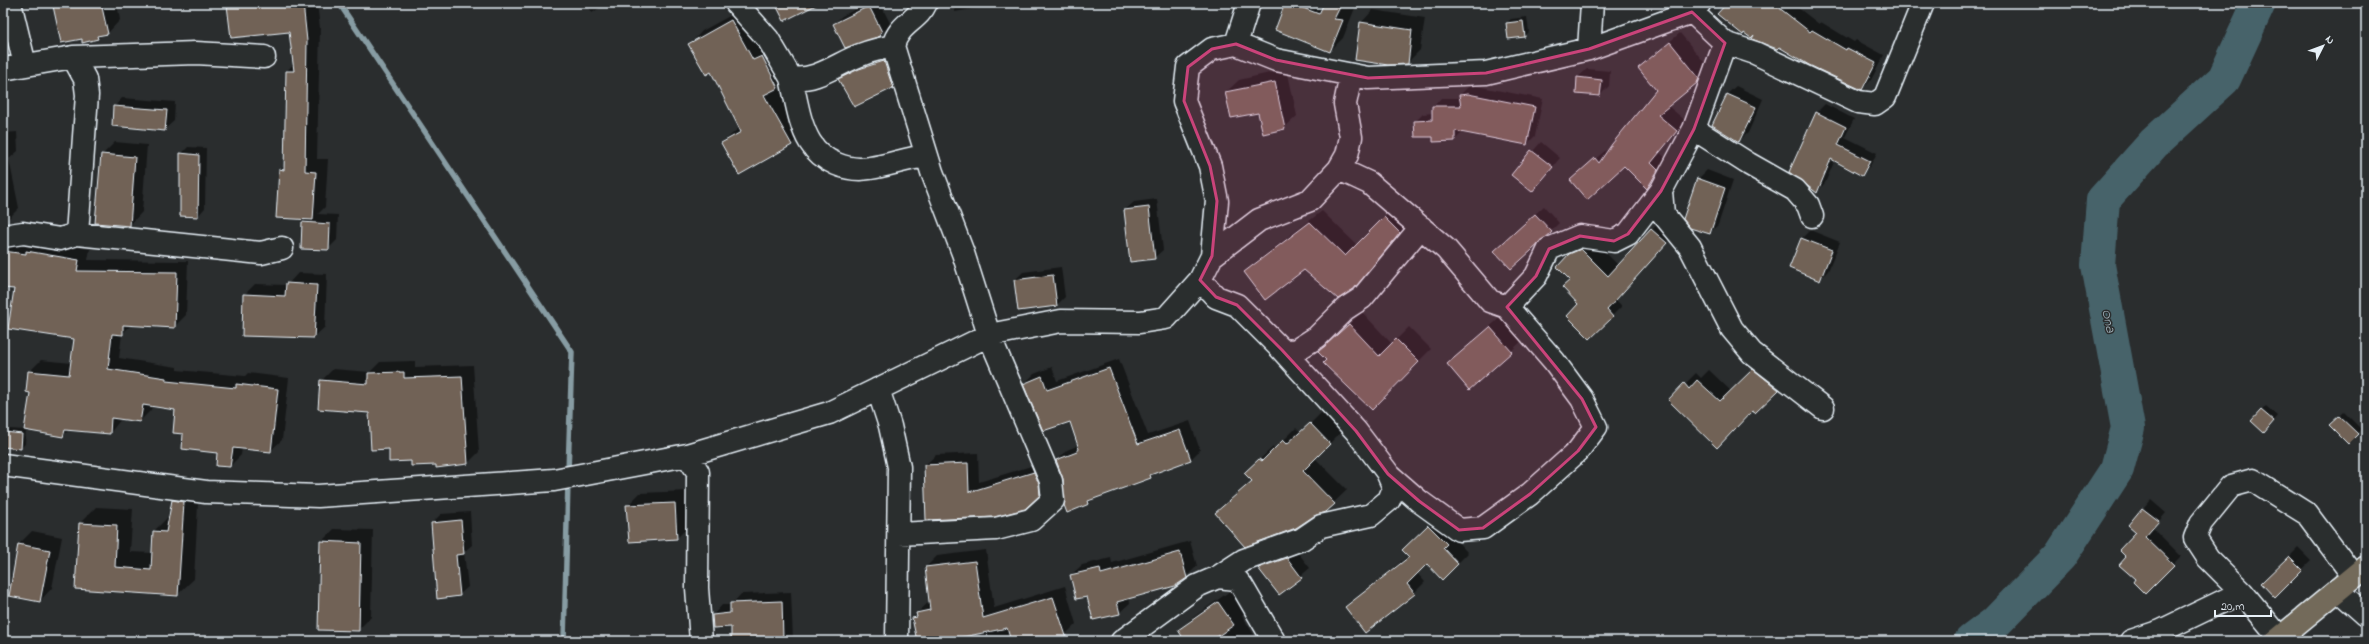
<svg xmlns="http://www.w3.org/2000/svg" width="2369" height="644" font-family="'Indie Flower',sans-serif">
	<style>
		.shadow { fill: #0007 }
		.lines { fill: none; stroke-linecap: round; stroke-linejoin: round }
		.stream { stroke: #879ca3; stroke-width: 5.5 }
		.river { stroke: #47636b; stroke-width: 34 }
		.building { fill: #716257; stroke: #e8f1f8 }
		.street-casing { stroke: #e8f1f8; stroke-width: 25 }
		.highway-casing { stroke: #e8f1f8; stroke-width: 25 }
		.street { stroke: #2a2d2e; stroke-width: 22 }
		.highway { stroke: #736b5a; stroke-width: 22 }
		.marked { fill: #ca437a; fill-opacity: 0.2; stroke: #ca437a; stroke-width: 3; stroke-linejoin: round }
		.labels { text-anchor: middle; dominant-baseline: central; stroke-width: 3; stroke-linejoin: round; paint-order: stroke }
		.water-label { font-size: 14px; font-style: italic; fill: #a8b8c0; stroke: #2a2d2e }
	</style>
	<rect width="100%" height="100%" fill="#2a2d2e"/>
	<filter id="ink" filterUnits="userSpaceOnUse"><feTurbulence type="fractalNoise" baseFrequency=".025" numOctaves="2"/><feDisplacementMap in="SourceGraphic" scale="8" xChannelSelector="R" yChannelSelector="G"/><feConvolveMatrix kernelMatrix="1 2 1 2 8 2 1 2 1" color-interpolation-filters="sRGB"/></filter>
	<g filter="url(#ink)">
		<path class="shadow" d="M 3,3 L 22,40 L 9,53 L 3,54 Z
			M 57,3 L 117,3 L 120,20 L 108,33 L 102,34 L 98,38 L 83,42 L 82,38 L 54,6 Z
			M 231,3 L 317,3 L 320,28 L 317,159 L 328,159 L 325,207 L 318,214 L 338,215 L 337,240 L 328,249 L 303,223 L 306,219 L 280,170 L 285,165 L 287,71 L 294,63 L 290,30 L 228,6 Z
			M 586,3 L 607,3 L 592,13 Z
			M 868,3 L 880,3 L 890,23 L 888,27 L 880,35 L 845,47 L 834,24 L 842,16 Z
			M 953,3 L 1005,3 L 955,12 Z
			M 1287,3 L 1347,3 L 1346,6 L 1355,8 L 1343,38 L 1330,51 Z
			M 1728,3 L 1792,3 L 1819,24 L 1821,22 L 1854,42 L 1856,40 L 1884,55 L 1871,80 L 1862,89 L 1757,32 Z
			M 744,8 L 790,75 L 778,87 L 804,131 L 792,144 L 739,174 L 722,143 L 740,127 L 712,70 L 690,44 L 702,31 Z
			M 1373,10 L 1425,18 L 1420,50 L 1407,63 L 1361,23 Z
			M 1527,17 L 1529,32 L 1525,36 L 1507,23 L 1511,19 Z
			M 1680,33 L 1708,67 L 1697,82 L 1668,106 L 1686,121 L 1660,153 L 1667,159 L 1656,178 L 1647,188 L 1625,164 L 1581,171 L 1606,150 L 1608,152 L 1658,90 L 1649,59 Z
			M 897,49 L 905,75 L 892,87 L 839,79 L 852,67 Z
			M 1287,69 L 1297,116 L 1284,128 L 1226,92 L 1239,80 Z
			M 1587,69 L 1610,71 L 1609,86 L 1600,95 L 1578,77 Z
			M 1476,86 L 1543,99 L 1535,136 L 1527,144 L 1463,132 L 1455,140 L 1434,140 L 1434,136 L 1415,122 L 1423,114 L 1433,113 L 1433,107 L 1441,98 L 1461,98 L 1460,95 L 1468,87 Z
			M 1736,86 L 1763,99 L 1748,133 L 1739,141 L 1727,94 Z
			M 122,98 L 175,102 L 174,121 L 165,129 L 114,107 Z
			M 1825,104 L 1854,119 L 1845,137 L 1877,153 L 1870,166 L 1862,174 L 1835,160 L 1825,183 L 1817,191 L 1790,172 L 1817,112 Z
			M 17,132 L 18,151 L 9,159 L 19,208 L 9,218 L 3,219 L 3,133 Z
			M 115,142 L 147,145 L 142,212 L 130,225 L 102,155 Z
			M 1541,142 L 1560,158 L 1532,191 L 1512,175 Z
			M 188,147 L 206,148 L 205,208 L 198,216 L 181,154 Z
			M 1707,170 L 1733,180 L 1718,225 L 1709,233 L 1698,179 Z
			M 1157,199 L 1163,250 L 1154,258 L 1125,210 L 1134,202 Z
			M 1396,206 L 1411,221 L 1353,288 L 1304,268 L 1245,272 L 1257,261 L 1322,211 L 1357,245 Z
			M 1544,206 L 1559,223 L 1551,231 L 1495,251 Z
			M 1662,219 L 1676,232 L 1616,300 L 1622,306 L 1590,338 L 1571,280 L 1558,267 L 1581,244 L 1592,239 L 1619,266 Z
			M 1810,230 L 1840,242 L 1828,271 L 1820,279 L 1801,239 Z
			M 39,240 L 90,249 L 88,260 L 188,261 L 186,315 L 174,327 L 132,324 L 122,334 L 119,358 L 177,367 L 177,370 L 245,376 L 248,373 L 289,378 L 282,440 L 270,451 L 242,448 L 241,455 L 230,466 L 218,452 L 184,433 L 176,409 L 152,405 L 151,410 L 140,421 L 122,418 L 110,433 L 69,430 L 63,436 L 26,429 L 25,444 L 21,448 L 5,433 L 10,429 L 25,430 L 31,392 L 29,372 L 41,360 L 72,363 L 75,338 L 15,288 L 3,287 L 3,242 Z
			M 1061,267 L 1065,297 L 1057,305 L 1015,280 L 1023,272 Z
			M 298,273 L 327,274 L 325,327 L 314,337 L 244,295 L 255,284 L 287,285 Z
			M 1362,312 L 1392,344 L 1409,327 L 1431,349 L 1372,408 L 1320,352 Z
			M 1503,315 L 1524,339 L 1511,351 L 1461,352 Z
			M 1119,359 L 1148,435 L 1190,421 L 1200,450 L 1191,459 L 1156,472 L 1150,477 L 1094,498 L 1089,503 L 1067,511 L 1064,479 L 1057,460 L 1067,450 L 1079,445 L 1071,420 L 1024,384 L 1034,374 L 1052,367 L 1057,381 Z
			M 1764,359 L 1789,378 L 1755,412 L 1753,410 L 1669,400 L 1696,373 L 1701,378 L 1709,370 L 1731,391 Z
			M 415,361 L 415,367 L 473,365 L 479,452 L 468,463 L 437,464 L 412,460 L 389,448 L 370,412 L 321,381 L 333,369 L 370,372 L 380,362 Z
			M 2266,406 L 2277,416 L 2268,427 L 2252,421 Z
			M 1323,411 L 1342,431 L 1315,458 L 1347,490 L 1325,511 L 1229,501 L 1253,480 L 1258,461 L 1273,447 L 1275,449 L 1296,428 L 1301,433 Z
			M 2344,412 L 2361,429 L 2348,442 L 2331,425 Z
			M 978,453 L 979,482 L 1044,462 L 1050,484 L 1039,494 L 994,516 L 925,465 L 936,455 Z
			M 189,485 L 199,486 L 194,579 L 178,594 L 76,588 L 80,523 L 96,507 L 133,509 L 130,552 L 153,553 L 154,531 L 170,515 L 173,501 Z
			M 687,491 L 689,526 L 677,538 L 627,506 L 640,493 Z
			M 2151,500 L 2166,513 L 2153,528 L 2181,556 L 2145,593 L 2127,557 L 2138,532 L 2129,525 Z
			M 470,512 L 472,545 L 464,552 L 468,587 L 459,595 L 432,523 L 441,514 Z
			M 1439,515 L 1453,537 L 1468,553 L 1458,563 L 1442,578 L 1427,563 L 1417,573 L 1425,582 L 1414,593 L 1346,607 L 1409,555 L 1404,550 Z
			M 334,529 L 373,530 L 371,617 L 358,630 L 321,542 Z
			M 32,531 L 62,537 L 52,588 L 40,601 L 10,595 L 19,544 Z
			M 1190,541 L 1197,566 L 1186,577 L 1129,598 L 1130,603 L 1119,613 L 1088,595 L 1071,575 L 1082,565 L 1111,558 L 1112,563 Z
			M 2298,548 L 2311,561 L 2275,596 L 2263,583 Z
			M 986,550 L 994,608 L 1065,586 L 1076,624 L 1065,635 L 1045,641 L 982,641 L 980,633 L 965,636 L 966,641 L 923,641 L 913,619 L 917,613 L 930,601 L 926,567 L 937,556 Z
			M 1296,550 L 1310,568 L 1279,594 L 1259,568 L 1267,560 Z
			M 1230,591 L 1245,612 L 1242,616 L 1258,641 L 1177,641 L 1183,636 L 1179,631 L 1191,619 Z
			M 791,592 L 793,640 L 798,641 L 732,641 L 732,626 L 713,615 L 722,605 L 731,605 L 741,594 Z"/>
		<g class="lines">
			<path class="stream" d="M 339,3 L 572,352 L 568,472
				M 564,641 L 568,481"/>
			<path class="river" d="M 1971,641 L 1995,623 L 2060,556 L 2117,469 L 2128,428 L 2098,265 L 2103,200 L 2154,143 L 2224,79 L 2259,3"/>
		</g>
		<path class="building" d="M 66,3 L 101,3 L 108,34 L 97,36 L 98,39 L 82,43 L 82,39 L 61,43 L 53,6 Z
			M 249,3 L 303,3 L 307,41 L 305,171 L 316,172 L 313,220 L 276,218 L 279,169 L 284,170 L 286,71 L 294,71 L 289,32 L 231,38 L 227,5 Z
			M 775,3 L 820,3 L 784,21 Z
			M 1285,3 L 1290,3 L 1319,14 L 1324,3 L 1342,3 L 1334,19 L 1343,20 L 1330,52 L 1275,30 Z
			M 1727,3 L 1773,3 L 1810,32 L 1812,30 L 1846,50 L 1847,48 L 1876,63 L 1862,90 L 1809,65 L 1779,47 L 1777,49 L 1752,39 L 1754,35 L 1751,38 L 1744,33 L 1743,35 L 1717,14 Z
			M 869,6 L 882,32 L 879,34 L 881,36 L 845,48 L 833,24 Z
			M 731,20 L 753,60 L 762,56 L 778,88 L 764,95 L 792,145 L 739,175 L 721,143 L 741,132 L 711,72 L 706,75 L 688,44 Z
			M 1523,21 L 1525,37 L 1508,39 L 1506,23 Z
			M 1360,22 L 1412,30 L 1408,64 L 1388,65 L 1355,60 Z
			M 1670,42 L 1699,78 L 1697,83 L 1658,115 L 1677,131 L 1651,163 L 1658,170 L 1647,189 L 1624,166 L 1587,200 L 1570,180 L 1595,158 L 1599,163 L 1612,144 L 1656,90 L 1638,68 Z
			M 884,61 L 893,88 L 854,107 L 838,79 L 859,69 Z
			M 1577,77 L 1602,80 L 1600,96 L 1576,94 Z
			M 1275,82 L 1285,129 L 1263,134 L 1258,113 L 1231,118 L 1225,92 Z
			M 1468,94 L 1535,107 L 1527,145 L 1455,131 L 1455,141 L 1433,142 L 1433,137 L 1415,137 L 1414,121 L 1432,120 L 1432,106 L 1461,106 L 1459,95 Z
			M 1727,94 L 1756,107 L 1739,142 L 1712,125 Z
			M 113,106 L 167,110 L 165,131 L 112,126 Z
			M 1816,112 L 1846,127 L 1838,145 L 1870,161 L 1862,176 L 1831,159 L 1817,193 L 1789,172 Z
			M 1531,150 L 1553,167 L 1532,192 L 1511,175 Z
			M 180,153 L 199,155 L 198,217 L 180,216 Z
			M 101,154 L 135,157 L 130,226 L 95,223 Z
			M 1697,178 L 1725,188 L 1710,234 L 1690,228 L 1683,219 Z
			M 1149,207 L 1155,259 L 1130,262 L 1124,210 Z
			M 1535,214 L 1552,232 L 1511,269 L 1494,251 Z
			M 1384,217 L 1400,233 L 1354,289 L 1338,299 L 1304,270 L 1265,300 L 1244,272 L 1310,222 L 1345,256 Z
			M 302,222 L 330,224 L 329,250 L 301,249 Z
			M 1651,229 L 1667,243 L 1607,310 L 1613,317 L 1590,339 L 1567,316 L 1578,304 L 1562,287 L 1570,280 L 1557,267 L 1569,254 L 1581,249 L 1608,276 Z
			M 1801,238 L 1832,250 L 1820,281 L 1789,268 Z
			M 3,251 L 26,254 L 26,251 L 79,260 L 77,271 L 177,272 L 175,328 L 123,325 L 123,335 L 112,334 L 108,369 L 166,378 L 166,381 L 236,388 L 236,384 L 278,389 L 271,452 L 233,448 L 230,467 L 216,466 L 217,453 L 182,449 L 183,434 L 173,433 L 175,410 L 143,405 L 140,422 L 111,418 L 110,434 L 65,430 L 63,437 L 24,430 L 30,393 L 26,392 L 28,371 L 69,375 L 74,339 L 8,329 L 14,289 L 3,288 Z
			M 1053,275 L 1057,306 L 1018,311 L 1014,280 Z
			M 286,283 L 317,285 L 314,338 L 242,336 L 243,294 L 285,296 Z
			M 1349,324 L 1379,356 L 1396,339 L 1419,362 L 1372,410 L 1323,363 L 1326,360 L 1318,352 Z
			M 1490,327 L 1512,352 L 1469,390 L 1447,364 Z
			M 1109,368 L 1138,444 L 1180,430 L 1191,460 L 1150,475 L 1151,478 L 1088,501 L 1089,504 L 1067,513 L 1064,505 L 1063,479 L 1056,460 L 1077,452 L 1079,449 L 1070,422 L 1043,431 L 1023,384 L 1042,376 L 1047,390 Z
			M 1753,369 L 1779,390 L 1755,413 L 1752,411 L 1717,448 L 1668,400 L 1684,383 L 1689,389 L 1697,380 L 1720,401 Z
			M 404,372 L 404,378 L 462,376 L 468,464 L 436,468 L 436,465 L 411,466 L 411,461 L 389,462 L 389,449 L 371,450 L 369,413 L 318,409 L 320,380 L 368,384 L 368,373 Z
			M 2261,410 L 2274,421 L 2264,433 L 2251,421 Z
			M 2339,416 L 2358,434 L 2348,444 L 2329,425 Z
			M 1310,423 L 1330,444 L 1303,471 L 1335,504 L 1326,512 L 1314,516 L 1296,528 L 1245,547 L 1215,513 L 1252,481 L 1244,473 L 1259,459 L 1262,461 L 1283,440 L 1287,444 Z
			M 5,432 L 22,434 L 21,449 L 3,447 Z
			M 968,463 L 969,492 L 1034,472 L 1039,484 L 1040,495 L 1025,509 L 994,517 L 926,520 L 924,465 Z
			M 172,500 L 184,502 L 178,596 L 75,589 L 79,523 L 117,525 L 115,567 L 151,570 L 153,531 L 166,532 Z
			M 675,503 L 677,539 L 629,542 L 626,505 Z
			M 2142,508 L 2159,521 L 2145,537 L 2174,565 L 2145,594 L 2133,582 L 2135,579 L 2119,565 L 2126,557 L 2119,550 L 2136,532 L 2128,525 Z
			M 461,520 L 464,554 L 456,555 L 460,596 L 437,599 L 431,523 Z
			M 1428,525 L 1447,544 L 1443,548 L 1458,564 L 1442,580 L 1427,564 L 1407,584 L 1415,594 L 1365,633 L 1345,607 L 1409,557 L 1402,550 Z
			M 320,541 L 361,543 L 359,631 L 318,630 Z
			M 18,544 L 50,550 L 40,602 L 9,596 Z
			M 1180,552 L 1187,578 L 1175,586 L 1117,602 L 1120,614 L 1093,620 L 1087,597 L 1076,599 L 1070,575 L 1100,568 L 1101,574 Z
			M 2289,556 L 2303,570 L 2275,598 L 2261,583 Z
			M 1287,558 L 1302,578 L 1279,595 L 1258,568 Z
			M 975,561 L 983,618 L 1053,597 L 1066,636 L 1049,641 L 1011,641 L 1007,628 L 944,641 L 917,641 L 912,618 L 917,617 L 916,613 L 930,610 L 925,567 Z
			M 782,601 L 783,639 L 731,641 L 731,627 L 713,628 L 712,615 L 730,613 L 730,603 Z
			M 1218,602 L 1234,625 L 1211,641 L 1185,641 L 1178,630 Z"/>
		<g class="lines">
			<g class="street-casing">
				<path id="street" d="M 10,3 L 25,65
					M 736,3 L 768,39 L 791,78 C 817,82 839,62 863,54 C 873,50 883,48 893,46
					M 1692,12 L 1725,43 L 1755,53 L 1858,102 L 1875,104 L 1885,97 L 1923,3
					M 1236,44 L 1249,3
					M 1589,49 L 1592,3
					M 73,57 L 85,79 L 87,95 L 77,234
					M 3,69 L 73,57 L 196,53 L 264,57
					M 791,78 C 796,98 799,124 810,142 C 822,162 848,172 870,168 C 890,165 907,158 927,156
					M 1694,129 L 1749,164 L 1795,190 L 1808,205 L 1812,216
					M 1339,169 L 1369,183 L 1446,249 L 1490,301 L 1507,307 L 1554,361 L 1582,399 L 1596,427 L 1578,451 L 1530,494 L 1483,528 L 1459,530 L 1419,501 L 1388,474
					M 1661,191 L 1663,214 L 1690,247 L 1732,329 L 1752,353 L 1823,408
					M 3,236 L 23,233 L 60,239 L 77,234 L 261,253 L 282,248
					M 1212,256 L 1259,220 L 1310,200 L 1339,169 L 1347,155 L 1351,137 L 1345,104 L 1351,75
					M 1507,307 L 1536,276 L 1549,249 L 1580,236 L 1614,241 L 1628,234 L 1661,191 L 1694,129 L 1725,43
					M 1282,350 L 1295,351 L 1317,337 L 1345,309 L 1362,298 L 1421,227
					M 878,389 L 890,426 L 899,467 L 897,641
					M 687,455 L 698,472 L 697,588 L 701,641
					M 3,465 L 206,492 L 318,496 L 554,480 L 687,455 L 829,413 L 989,335 L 1061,321 L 1140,322 L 1166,318 L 1200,280 L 1212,256 L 1217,201 L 1210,166 L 1184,101 L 1188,67 L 1212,49 L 1236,44 L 1276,60 L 1368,78 L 1486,73 L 1589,49 L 1692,12 L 1700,3
					M 899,534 L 996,529 L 1031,520 L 1053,500 L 1051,481 L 989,335 L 963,253 L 932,172 L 893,46 C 899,23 918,21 926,3
					M 1218,577 L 1236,579 L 1242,586 L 1274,641
					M 2338,590 L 2366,615
					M 2280,638 L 2242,592 L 2208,558 L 2195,538 L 2201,523 L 2231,486 L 2253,480 L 2307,514 L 2354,577
					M 1122,641 L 1197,586 L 1218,577 L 1244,560 L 1302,539 L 1321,526 L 1371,515 L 1389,500 L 1394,488 L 1387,472 L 1356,431 L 1282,350 L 1237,305 L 1216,297 L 1200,280
					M 2131,641 L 2161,631 L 2242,592"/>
			</g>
			<g class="highway-casing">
				<path id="highway" d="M 2276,641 L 2366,567"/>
			</g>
			<use href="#street" class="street"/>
			<use href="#highway" class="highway"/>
		</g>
	</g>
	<path class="marked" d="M 1692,12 L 1725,43 L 1694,129 L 1661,191 L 1628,234 L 1614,241 L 1580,236 L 1549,249 L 1536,276 L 1507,307 L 1582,399 L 1596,427 L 1578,451 L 1530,494 L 1483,528 L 1459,530 L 1419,501 L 1388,474 L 1356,431 L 1282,350 L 1237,305 L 1216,297 L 1200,280 L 1212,256 L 1217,201 L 1210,166 L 1184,101 L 1188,67 L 1212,49 L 1236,44 L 1276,60 L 1368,78 L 1486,73 L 1589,49 Z"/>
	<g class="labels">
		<g class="water-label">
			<text transform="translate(2108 321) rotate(79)">Ona</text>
		</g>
	</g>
	<rect width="2369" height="644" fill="none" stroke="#2a2d2e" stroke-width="16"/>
	<rect x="8" y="8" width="2353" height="628" fill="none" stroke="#e8f1f8" stroke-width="1.5" filter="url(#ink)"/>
	<g transform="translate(2323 46) rotate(48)" stroke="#2a2d2e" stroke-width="3" paint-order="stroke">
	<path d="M0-3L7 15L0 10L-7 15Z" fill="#e8f1f8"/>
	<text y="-6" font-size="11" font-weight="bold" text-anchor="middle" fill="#e8f1f8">N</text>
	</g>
	<path d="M2215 610v6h56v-6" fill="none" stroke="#e8f1f8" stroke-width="2"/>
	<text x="2221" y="610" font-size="12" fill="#e8f1f8" stroke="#2a2d2e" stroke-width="3" paint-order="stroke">20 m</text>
</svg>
